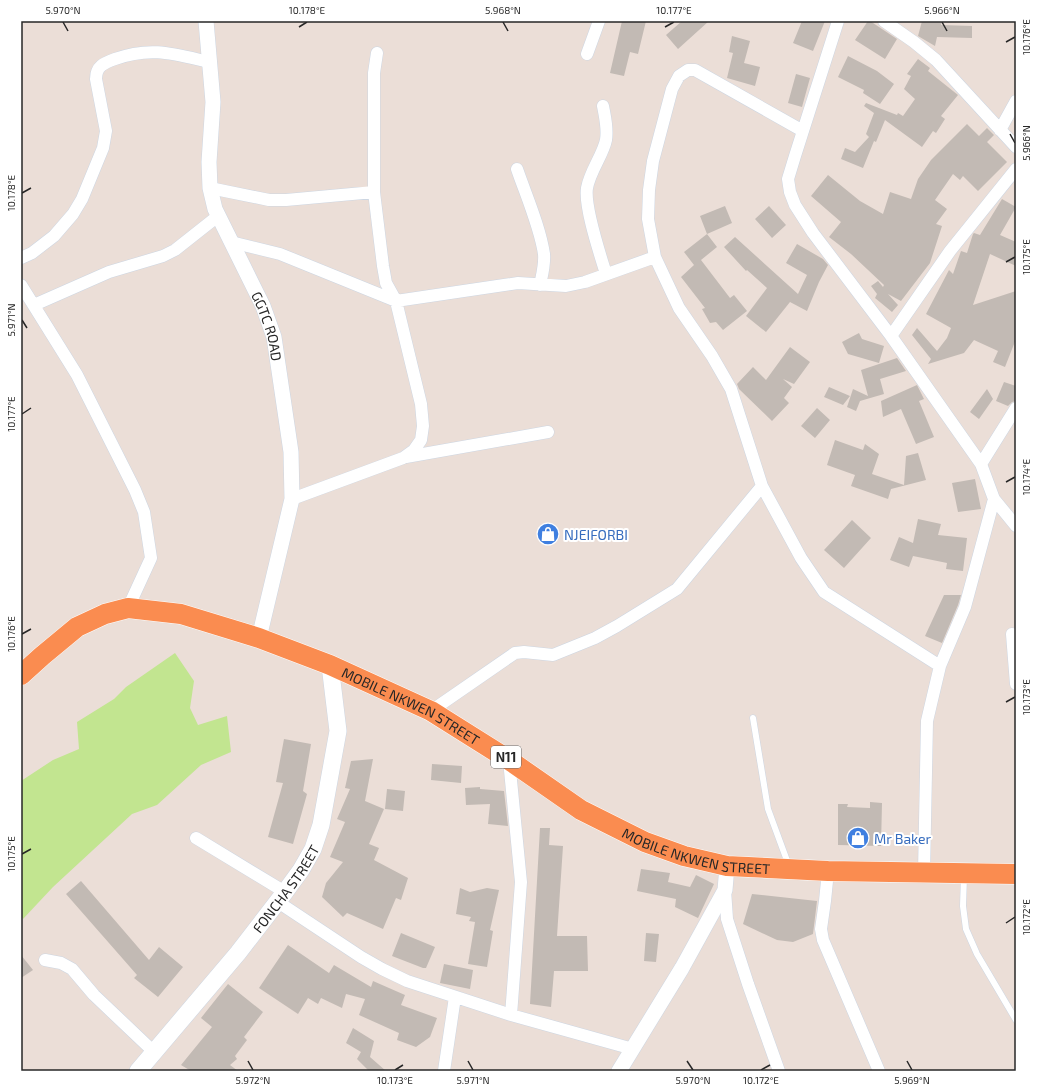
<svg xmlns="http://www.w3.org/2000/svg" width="1037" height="1092" font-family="'Exo 2',sans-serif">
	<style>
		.green { fill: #c2e590 }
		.building { fill: #c2bab4 }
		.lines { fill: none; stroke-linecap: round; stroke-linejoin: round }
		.service-casing { stroke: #cdd6e2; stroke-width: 7 }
		.minor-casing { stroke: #cdd6e2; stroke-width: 13 }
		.tertiary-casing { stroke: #cdd6e2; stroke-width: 16 }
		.secondary-casing { stroke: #cdd6e2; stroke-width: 18 }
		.trunk-casing { stroke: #fff; stroke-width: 21 }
		.service { stroke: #fff; stroke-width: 6 }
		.minor { stroke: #fff; stroke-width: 12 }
		.tertiary { stroke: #fff; stroke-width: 15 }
		.secondary { stroke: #fff; stroke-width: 17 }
		.trunk { stroke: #fa8c50; stroke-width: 20 }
		.ticks { fill: none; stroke: #272727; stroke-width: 1.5 }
		.labels { text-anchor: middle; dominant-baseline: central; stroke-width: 4; stroke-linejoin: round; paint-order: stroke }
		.shield { fill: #fff; stroke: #686868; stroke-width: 1 }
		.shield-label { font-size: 13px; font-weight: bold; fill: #272727 }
		.street-label { font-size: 14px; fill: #272727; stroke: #fff }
		.shop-label { font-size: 14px; fill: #366cbe; stroke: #fff; text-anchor: start }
		.neatline { fill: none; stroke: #272727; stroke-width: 1.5 }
		.ticks-label { font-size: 10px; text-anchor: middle; fill: #272727 }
	</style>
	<rect width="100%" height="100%" fill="#ebded7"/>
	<path class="green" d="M 175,653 L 194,681 L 190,708 L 198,725 L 227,716 L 231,752 L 201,765 L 157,805 L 132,814 L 53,887 L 23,919 L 21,915 L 21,781 L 53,760 L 79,749 L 77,722 L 114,699 L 126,687 Z"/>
	<path class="building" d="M 622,21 L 646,21 L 638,54 L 630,52 L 624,76 L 610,73 Z
		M 682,21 L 709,21 L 678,49 L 666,35 Z
		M 802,21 L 825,21 L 813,51 L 793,43 Z
		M 868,21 L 870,21 L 897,39 L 885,59 L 855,40 Z
		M 922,21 L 942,21 L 941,25 L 972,26 L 972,38 L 937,37 L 935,46 L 918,36 Z
		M 732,36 L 750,41 L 744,63 L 760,67 L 755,86 L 727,78 L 733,53 L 729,52 Z
		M 848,56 L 877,71 L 894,84 L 880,104 L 863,93 L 864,90 L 838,77 Z
		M 918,59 L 930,68 L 928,71 L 958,95 L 941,116 L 945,119 L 936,133 L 933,131 L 922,147 L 885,120 L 876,142 L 874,141 L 863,168 L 841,159 L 845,148 L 855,152 L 869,137 L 866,134 L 874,113 L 864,106 L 866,103 L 897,115 L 898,113 L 903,116 L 915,99 L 904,89 L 911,76 L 907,74 Z
		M 796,74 L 810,78 L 802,107 L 788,103 Z
		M 967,124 L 979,136 L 987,128 L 994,135 L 987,142 L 1007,162 L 978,191 L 963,176 L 960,180 L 953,174 L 935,200 L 947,209 L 936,224 L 942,226 L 930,263 L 901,301 L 888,294 L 898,305 L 892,312 L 875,298 L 877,294 L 871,286 L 878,281 L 883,287 L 884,285 L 851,254 L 829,237 L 841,222 L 811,196 L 828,175 L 860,201 L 883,214 L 890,192 L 911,199 L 918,179 L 931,160 Z
		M 1002,199 L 1016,207 L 1000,235 L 1016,242 L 1016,266 L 990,254 L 973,305 L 1016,291 L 1016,339 L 1005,367 L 993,362 L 998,351 L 974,340 L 964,353 L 928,364 L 931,359 L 912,335 L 917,328 L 937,351 L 947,338 L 951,328 L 926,314 L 949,270 L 953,274 L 961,251 L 967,253 L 973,234 L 974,233 L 980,235 Z
		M 725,206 L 732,223 L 707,234 L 700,216 Z
		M 769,206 L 786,225 L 772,238 L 755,219 Z
		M 707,234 L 717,247 L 701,260 L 730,298 L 734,295 L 747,311 L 723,330 L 716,322 L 710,323 L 702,309 L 705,308 L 681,277 L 694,265 L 684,252 Z
		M 735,237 L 798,294 L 807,275 L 786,263 L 797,244 L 823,259 L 828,265 L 819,282 L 807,311 L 790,302 L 766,332 L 746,316 L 767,288 L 747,270 L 746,271 L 724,247 Z
		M 859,333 L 862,339 L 884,346 L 879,363 L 848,354 L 842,342 Z
		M 790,347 L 810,362 L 794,384 L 783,379 L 792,387 L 784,398 L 789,403 L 772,421 L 739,389 L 737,384 L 753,367 L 766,380 Z
		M 897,358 L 906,371 L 880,379 L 884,394 L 860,401 L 856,411 L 847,407 L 853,389 L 868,396 L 861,370 Z
		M 1004,382 L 1016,386 L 1016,401 L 1012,402 L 1008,406 L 996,401 Z
		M 917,385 L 924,399 L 919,401 L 934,437 L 916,444 L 901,409 L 883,417 L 881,401 Z
		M 829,387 L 850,396 L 843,405 L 824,397 Z
		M 987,389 L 993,399 L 979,419 L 970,412 Z
		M 817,408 L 830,420 L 815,438 L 801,426 Z
		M 835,440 L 863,450 L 865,444 L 879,454 L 872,474 L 904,485 L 906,456 L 918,453 L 926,480 L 891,489 L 888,499 L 851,486 L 855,475 L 827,465 Z
		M 975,479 L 981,509 L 958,512 L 952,483 Z
		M 918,519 L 941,524 L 938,535 L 967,538 L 963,571 L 946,569 L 947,563 L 913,556 L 909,567 L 890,560 L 899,537 L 913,543 Z
		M 852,520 L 871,538 L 844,568 L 824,550 Z
		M 944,595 L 961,595 L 958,605 L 942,643 L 925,636 Z
		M 284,739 L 311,744 L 303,791 L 307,794 L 293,844 L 268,837 L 283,783 L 276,782 Z
		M 373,759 L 365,801 L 384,809 L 369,844 L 379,848 L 374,860 L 408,878 L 401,900 L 396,898 L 383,929 L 347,913 L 343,917 L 322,897 L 326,883 L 343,862 L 330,857 L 345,822 L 337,819 L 350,789 L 345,788 L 351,761 Z
		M 432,764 L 462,766 L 461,783 L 431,780 Z
		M 480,787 L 480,789 L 504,791 L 508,826 L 488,824 L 490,804 L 466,805 L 465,788 Z
		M 387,789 L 405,791 L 403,811 L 385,809 Z
		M 870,802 L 882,803 L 881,846 L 838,845 L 838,804 L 848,804 L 847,807 L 870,808 Z
		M 540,828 L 550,828 L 549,845 L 563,846 L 557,936 L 587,936 L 588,971 L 554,971 L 551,1007 L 530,1004 Z
		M 641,869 L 670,873 L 668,882 L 690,887 L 696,875 L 714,884 L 698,918 L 675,907 L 676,899 L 637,891 Z
		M 81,881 L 149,960 L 159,947 L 183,967 L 158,997 L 134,978 L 137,975 L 66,894 Z
		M 460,888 L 470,892 L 487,888 L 499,890 L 490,930 L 493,931 L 487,967 L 468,964 L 475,922 L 469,921 L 471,917 L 456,914 Z
		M 752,894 L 817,901 L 813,934 L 793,942 L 777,940 L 743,924 Z
		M 401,933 L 435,947 L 426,968 L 423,968 L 392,956 Z
		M 646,933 L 659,934 L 656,962 L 644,961 Z
		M 288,945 L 329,973 L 334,965 L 371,987 L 373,981 L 405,995 L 401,1005 L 437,1018 L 430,1037 L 416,1047 L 397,1040 L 399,1033 L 359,1015 L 365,999 L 346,994 L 342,1008 L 321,998 L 318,1004 L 308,998 L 298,1014 L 259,988 Z
		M 21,955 L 33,970 L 21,978 Z
		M 444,964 L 473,970 L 470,989 L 440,983 Z
		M 228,984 L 263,1012 L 244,1037 L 247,1040 L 235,1056 L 237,1059 L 230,1065 L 238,1071 L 191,1071 L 181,1065 L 212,1027 L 201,1018 Z
		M 353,1028 L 374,1041 L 370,1057 L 386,1071 L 369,1071 L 357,1059 L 361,1052 L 346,1043 Z"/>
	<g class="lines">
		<g class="service-casing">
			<path id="service" d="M 753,718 L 768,809 L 789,866
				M 964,876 L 963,906 L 966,929 L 977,954 L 1016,1020"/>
		</g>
		<g class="minor-casing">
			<path id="minor" d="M 838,21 L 795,156 L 788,179 L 790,192 L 795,205 L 813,233 L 891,336 L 981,464 L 994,499 L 1016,526
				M 884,21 L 914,42 L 936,60 L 1016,147
				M 587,54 L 599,21
				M 603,106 C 605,117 608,128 606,140 C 603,155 590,171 587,188 C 584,207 600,254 606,274
				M 1000,130 L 1016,101
				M 803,131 L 695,70 L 688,70 L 679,76 L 672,89 L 653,161 L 649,190 L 648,219 L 655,257 L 679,308 L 712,356 L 731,389 L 762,486 L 801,558 L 824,592 L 940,666
				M 517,169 C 526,195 540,227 544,254 C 545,265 542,275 540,285
				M 210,188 L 269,200 L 286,200 L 374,192
				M 231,242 L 280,254 L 396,301 L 518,283 L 566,286 L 585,282 L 655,257
				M 21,258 L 32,253 L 54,236 L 73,214 L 82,199 L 103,148 L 106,131 L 96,79 C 96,66 104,63 115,59 C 151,46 174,54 209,62
				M 21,285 L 77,375 L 135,490 L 144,512 L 151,558 L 128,608
				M 34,305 L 109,272 L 163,256 L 175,250 L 218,216
				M 891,336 L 950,251 L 1016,169
				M 406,457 L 548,432
				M 981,464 L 1016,408
				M 292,499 L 403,458 L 414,450 L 421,440 L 423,426 L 421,404 L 396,301 L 386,283 L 383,266 L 374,192 L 374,73 L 377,53
				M 1012,634 L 1016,684
				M 431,711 L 515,653 L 524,652 L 553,655 L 595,638 L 617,626 L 677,589 L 762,486
				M 509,760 L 521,882 L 511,1015
				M 196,838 L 285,892
				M 828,871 L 825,901 L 821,929 L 823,940 L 879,1071
				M 924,873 L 927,721 L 940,666 L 965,607 L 994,499
				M 725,890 L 727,919 L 748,984 L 779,1071
				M 278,902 L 361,957 L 382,969 L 407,981 L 511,1015 L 633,1049
				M 45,960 L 61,963 L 72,969 L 94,995 L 154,1052
				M 444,1071 L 455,997"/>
		</g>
		<g class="tertiary-casing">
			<g id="tertiary">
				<path id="s1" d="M 206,21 L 213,102 L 209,162 L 210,188 L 215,209 L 263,306 L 274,337 L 291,452 L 292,499 L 259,638"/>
				<path d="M 619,1071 L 682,968 L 725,890 L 727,866"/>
			</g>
		</g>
		<g class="secondary-casing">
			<g id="secondary">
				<path id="s2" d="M 138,1071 L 238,953 L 285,892 L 301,870 L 313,849 L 321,825 L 338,731 L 330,665"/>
			</g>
		</g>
		<g class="trunk-casing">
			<g id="trunk">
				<path id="s3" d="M 21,675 L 42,656 L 77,627 L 105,614 L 128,608 L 181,614 L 259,638 L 330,665 L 431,711 L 509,760 L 581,810 L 645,842 L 684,856 L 727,866 L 828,871 L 1016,874"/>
			</g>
		</g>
		<use href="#service" class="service"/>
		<use href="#minor" class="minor"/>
		<use href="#tertiary" class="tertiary"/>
		<use href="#secondary" class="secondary"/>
		<use href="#trunk" class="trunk"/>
	</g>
	<path class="ticks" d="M 63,22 L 68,31M 503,22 L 508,31M 942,22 L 947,31M 299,27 L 307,22M 665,27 L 674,22M 1006,42 L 1015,37M 1010,134 L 1015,143M 22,193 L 31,188M 1006,262 L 1015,257M 22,320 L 27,328M 22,414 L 31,408M 1006,482 L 1015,477M 22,634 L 31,629M 1006,702 L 1015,697M 22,854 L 31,849M 1006,923 L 1015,917M 248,1061 L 253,1070M 468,1061 L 473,1070M 687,1061 L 693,1070M 907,1061 L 912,1070M 395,1070 L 403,1065M 761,1070 L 770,1065"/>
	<defs>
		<g id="shop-disc" transform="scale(1.15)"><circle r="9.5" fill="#3f7fe0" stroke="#fff"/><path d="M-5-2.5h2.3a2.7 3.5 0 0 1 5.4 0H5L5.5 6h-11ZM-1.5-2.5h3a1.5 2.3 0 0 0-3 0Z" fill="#fff"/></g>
	</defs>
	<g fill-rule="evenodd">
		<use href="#shop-disc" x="548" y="534"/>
		<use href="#shop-disc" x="858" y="838"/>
	</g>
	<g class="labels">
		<rect class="shield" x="491" y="746" width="30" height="22" rx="3"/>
		<g class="shield-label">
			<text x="506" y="757">N11</text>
		</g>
		<g class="street-label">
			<text stroke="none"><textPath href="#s1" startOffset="318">GGTC ROAD</textPath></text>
			<text stroke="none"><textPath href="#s3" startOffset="430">MOBILE NKWEN STREET</textPath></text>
			<text stroke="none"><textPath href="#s3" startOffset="754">MOBILE NKWEN STREET</textPath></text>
			<text stroke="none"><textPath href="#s2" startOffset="235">FONCHA STREET</textPath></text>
		</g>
		<g class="shop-label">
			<text x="564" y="534">NJEIFORBI</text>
			<text x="874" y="838">Mr Baker</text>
		</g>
	</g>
	<rect width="1037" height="1092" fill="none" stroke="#ffffff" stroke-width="44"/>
	<rect x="22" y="22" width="993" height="1048" class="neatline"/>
	<g class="ticks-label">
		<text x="63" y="14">5.970°N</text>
		<text x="307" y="14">10.178°E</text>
		<text x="503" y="14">5.968°N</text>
		<text x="674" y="14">10.177°E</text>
		<text x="942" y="14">5.966°N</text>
		<text transform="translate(1026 37) rotate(-90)" y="4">10.176°E</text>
		<text transform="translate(1026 143) rotate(-90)" y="4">5.966°N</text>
		<text transform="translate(11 193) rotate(-90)" y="4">10.178°E</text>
		<text transform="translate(1026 257) rotate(-90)" y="4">10.175°E</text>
		<text transform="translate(11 320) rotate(-90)" y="4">5.971°N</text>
		<text transform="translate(11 414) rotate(-90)" y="4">10.177°E</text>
		<text transform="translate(1026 477) rotate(-90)" y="4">10.174°E</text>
		<text transform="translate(11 634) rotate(-90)" y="4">10.176°E</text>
		<text transform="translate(1026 697) rotate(-90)" y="4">10.173°E</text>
		<text transform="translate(11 854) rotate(-90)" y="4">10.175°E</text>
		<text transform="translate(1026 917) rotate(-90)" y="4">10.172°E</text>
		<text x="253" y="1084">5.972°N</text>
		<text x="395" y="1084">10.173°E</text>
		<text x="473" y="1084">5.971°N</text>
		<text x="693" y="1084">5.970°N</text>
		<text x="761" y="1084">10.172°E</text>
		<text x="912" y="1084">5.969°N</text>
	</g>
</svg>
